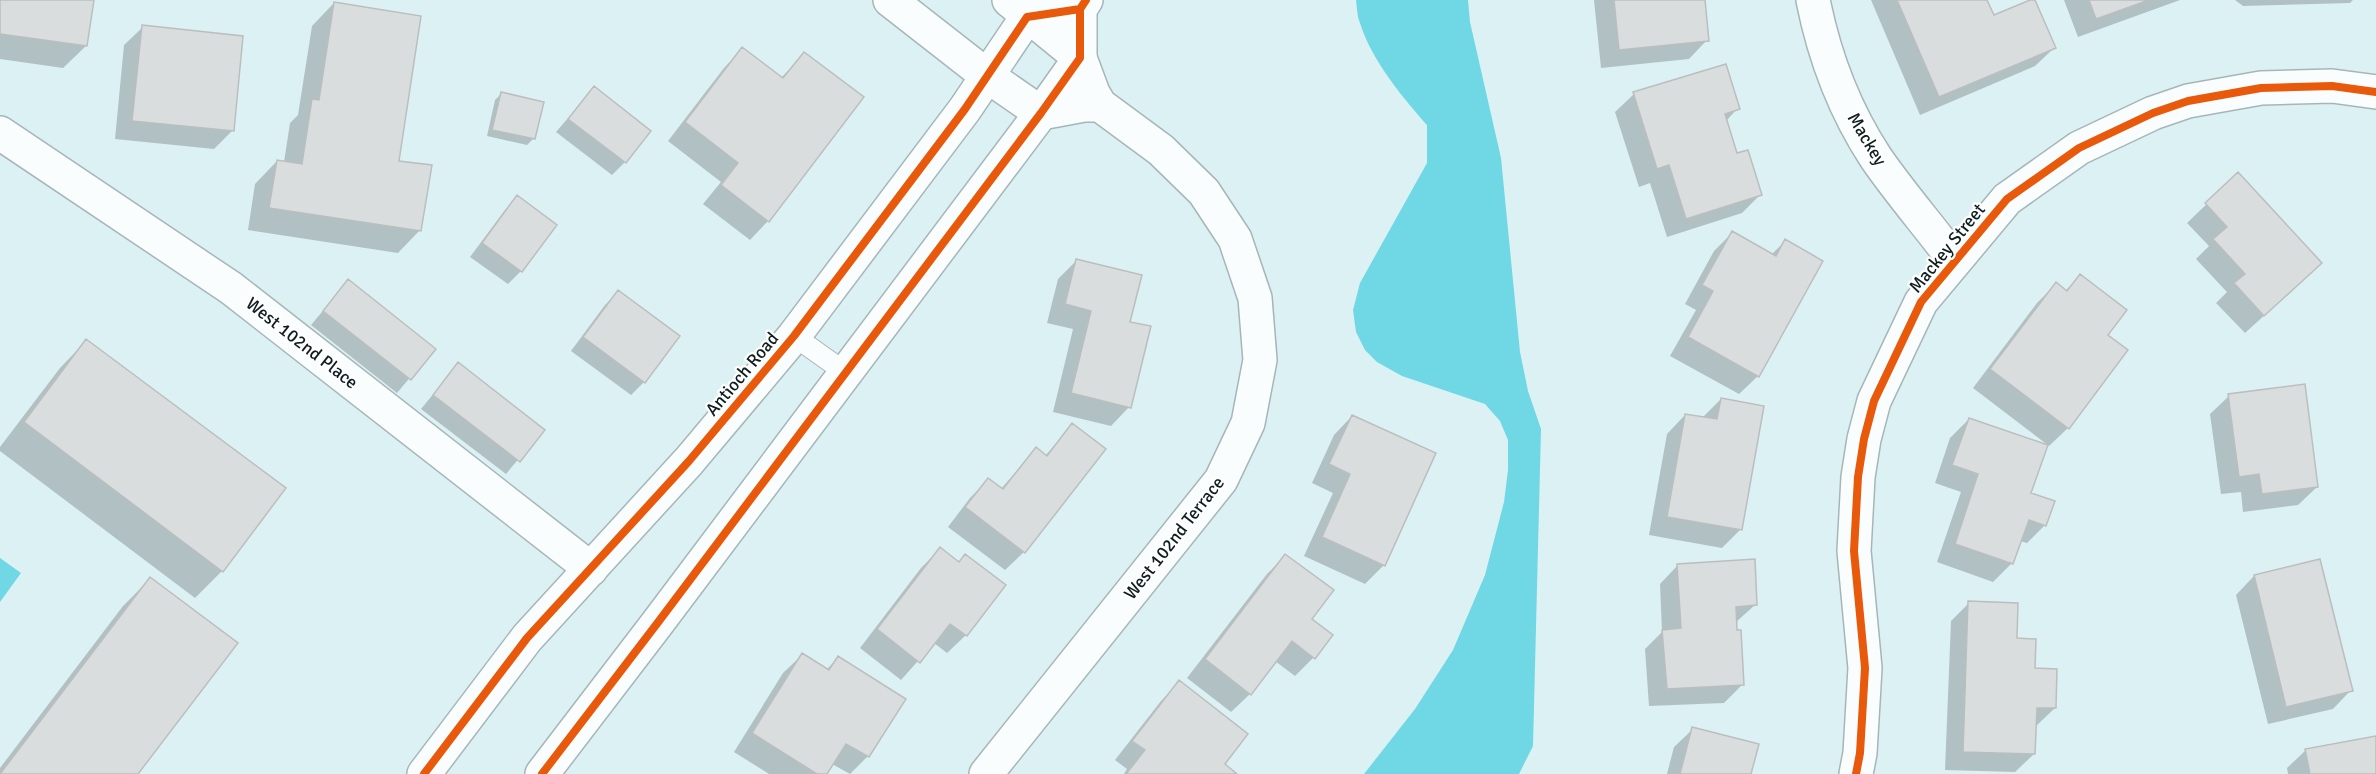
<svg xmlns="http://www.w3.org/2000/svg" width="2376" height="774" font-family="Signika,sans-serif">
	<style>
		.water { fill: #70d7e4 }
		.shadow { fill: #0003 }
		.building { fill: #dadddd; stroke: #bbbebe; stroke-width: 1.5 }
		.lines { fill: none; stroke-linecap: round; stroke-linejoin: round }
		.service-casing { stroke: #a6b6b8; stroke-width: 22 }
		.minor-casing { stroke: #a6b6b8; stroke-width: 36 }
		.secondary-casing { stroke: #a6b6b8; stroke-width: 36 }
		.service { stroke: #fafdfd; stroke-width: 20 }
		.minor { stroke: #fafdfd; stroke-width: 33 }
		.secondary { stroke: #fafdfd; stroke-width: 33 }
		.cycleway-casing { stroke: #fefefe; stroke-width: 11 }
		.cycleway { stroke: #e8590c; stroke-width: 8 }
		.labels { text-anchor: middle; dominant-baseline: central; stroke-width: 4.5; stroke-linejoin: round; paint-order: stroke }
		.street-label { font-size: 18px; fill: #0e1d1f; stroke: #fefefe }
	</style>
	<rect width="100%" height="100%" fill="#dcf1f4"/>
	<path class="water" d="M 1356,0 L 1468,0 L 1470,22 L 1501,158 L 1520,352 L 1528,391 L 1541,429 L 1533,746 L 1519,774 L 1364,774 L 1415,709 L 1453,650 L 1485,575 L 1504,502 L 1508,470 L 1508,440 L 1500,421 L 1485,404 L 1402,376 L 1377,362 L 1365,350 L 1356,332 L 1353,310 L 1360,283 L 1427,163 L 1427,125 C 1402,97 1371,59 1360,23 C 1357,16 1357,7 1356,0 Z
		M 0,558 L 21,573 L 0,602 Z"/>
	<path class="shadow" d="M 0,0 L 92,0 L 86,46 L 63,68 L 0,59 Z
		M 1594,0 L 1703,0 L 1707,40 L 1689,59 L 1601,68 Z
		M 1871,0 L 1986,0 L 1993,17 L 2033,0 L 2054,48 L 2035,66 L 1920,115 Z
		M 2064,0 L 2180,0 L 2078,37 Z
		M 2235,0 L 2353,0 L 2350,3 L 2243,6 Z
		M 334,3 L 397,162 L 420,230 L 398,253 L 248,230 L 255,184 L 277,161 L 284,162 L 290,123 L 298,115 L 312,26 Z
		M 143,27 L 232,131 L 214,149 L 115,139 L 124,45 Z
		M 742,49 L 781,78 L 804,54 L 768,221 L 750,240 L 703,204 L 721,182 L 668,141 L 724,68 Z
		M 594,88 L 625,162 L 612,175 L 556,132 Z
		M 502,93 L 533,139 L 527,145 L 487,136 L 495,100 Z
		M 1634,94 L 1738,108 L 1726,121 L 1737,155 L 1760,195 L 1742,213 L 1667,237 L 1650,183 L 1639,187 L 1615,112 Z
		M 2238,174 L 2302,281 L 2245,333 L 2216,303 L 2227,292 L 2196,259 L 2209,246 L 2187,223 Z
		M 518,197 L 521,271 L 508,284 L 470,257 L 505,210 Z
		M 1732,233 L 1771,255 L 1785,241 L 1758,376 L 1739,394 L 1670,356 L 1696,310 L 1685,304 L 1714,251 Z
		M 1077,260 L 1129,323 L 1129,407 L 1111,426 L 1053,412 L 1073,329 L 1047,323 L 1058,279 Z
		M 2080,276 L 2106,335 L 2068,428 L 2049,446 L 1973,388 L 2037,303 L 2056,284 L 2065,291 Z
		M 348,281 L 434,349 L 397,393 L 311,325 Z
		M 618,292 L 644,382 L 631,395 L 571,351 L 605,305 Z
		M 86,341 L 222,571 L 195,598 L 0,451 L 0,447 L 60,368 Z
		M 458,364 L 543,430 L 506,474 L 421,409 Z
		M 2229,396 L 2317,487 L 2298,505 L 2243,512 L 2241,492 L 2221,494 L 2210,414 Z
		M 1721,399 L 1740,530 L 1722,548 L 1649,535 L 1667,434 L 1685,415 L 1702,418 Z
		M 1352,416 L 1384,565 L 1365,584 L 1304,556 L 1333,493 L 1312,483 L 1334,435 Z
		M 1969,419 L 2045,525 L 2027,543 L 2020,541 L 2012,563 L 1993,582 L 1937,562 L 1961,492 L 1935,483 L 1950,438 Z
		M 1072,425 L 1103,450 L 1024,552 L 1005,570 L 948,527 L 970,498 L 988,480 L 1000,490 L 1036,449 L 1045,456 Z
		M 940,549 L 958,563 L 965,555 L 966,635 L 947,653 L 934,643 L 901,680 L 860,648 L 921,568 Z
		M 1285,556 L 1310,619 L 1313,658 L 1295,676 L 1275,661 L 1250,694 L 1231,712 L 1187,678 L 1267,574 Z
		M 1678,565 L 1756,604 L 1735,623 L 1743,684 L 1724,703 L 1649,706 L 1645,649 L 1662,632 L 1660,584 Z
		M 2254,576 L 2351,690 L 2333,709 L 2268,724 L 2236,595 Z
		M 150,579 L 137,774 L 0,774 L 0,768 L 123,606 Z
		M 1969,603 L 2015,640 L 2055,708 L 2036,726 L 2034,754 L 2015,772 L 1945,770 L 1951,621 Z
		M 802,655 L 826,670 L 838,658 L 904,699 L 868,756 L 850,774 L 832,764 L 826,774 L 769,774 L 734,752 L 783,673 Z
		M 1180,682 L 1223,764 L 1235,774 L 1124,774 L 1127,769 L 1115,760 L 1161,701 Z
		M 1693,729 L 1750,774 L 1667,774 L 1674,747 Z
		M 2376,738 L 2376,774 L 2288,774 L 2287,768 L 2306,750 Z"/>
	<path class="building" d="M 0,0 L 94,0 L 87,46 L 0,34 Z
		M 1614,0 L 1705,0 L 1709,41 L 1619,50 Z
		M 1897,0 L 1987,0 L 1994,15 L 2030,0 L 2035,0 L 2056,48 L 1939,97 Z
		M 2089,0 L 2149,0 L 2096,19 Z
		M 334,2 L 421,16 L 399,161 L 432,165 L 421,231 L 269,208 L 277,160 L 302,164 L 312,99 L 319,100 Z
		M 142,25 L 243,36 L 234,131 L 132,121 Z
		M 742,47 L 783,78 L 804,52 L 864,97 L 769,222 L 721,185 L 738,163 L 685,122 Z
		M 1726,64 L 1740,109 L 1725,114 L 1737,153 L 1748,150 L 1762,195 L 1686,219 L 1669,165 L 1657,169 L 1633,92 Z
		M 594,86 L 651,131 L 626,163 L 568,119 Z
		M 501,92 L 544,102 L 535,139 L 492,130 Z
		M 2238,172 L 2322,263 L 2264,316 L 2234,283 L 2245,274 L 2213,239 L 2227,227 L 2205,203 Z
		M 517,195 L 557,225 L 522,272 L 482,243 Z
		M 1732,231 L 1776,256 L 1785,239 L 1823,261 L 1759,377 L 1688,337 L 1713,291 L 1702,285 Z
		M 1076,259 L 1142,275 L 1130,322 L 1151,326 L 1131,408 L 1071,393 L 1091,311 L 1065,304 Z
		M 2080,274 L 2127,310 L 2108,335 L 2128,350 L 2069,429 L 1990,369 L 2056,282 L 2067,291 Z
		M 348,279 L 436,349 L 411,380 L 323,311 Z
		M 618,290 L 680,336 L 645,383 L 583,337 Z
		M 86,339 L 286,488 L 223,572 L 24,422 Z
		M 458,362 L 545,430 L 520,462 L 433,395 Z
		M 2305,384 L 2318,487 L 2262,494 L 2259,474 L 2239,477 L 2228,394 Z
		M 1721,398 L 1764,406 L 1742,530 L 1667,517 L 1685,414 L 1717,419 Z
		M 1352,415 L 1436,453 L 1385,566 L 1322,537 L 1350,474 L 1329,464 Z
		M 1969,418 L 2048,445 L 2031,493 L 2055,501 L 2046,526 L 2029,520 L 2013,564 L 1955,544 L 1978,474 L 1952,465 Z
		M 1072,423 L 1106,449 L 1025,553 L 965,507 L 988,478 L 1003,489 L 1036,447 L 1047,456 Z
		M 940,547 L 959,562 L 965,554 L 1006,585 L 967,636 L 950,624 L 920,663 L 877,629 Z
		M 1285,554 L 1334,590 L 1312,619 L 1333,635 L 1315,659 L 1292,641 L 1251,695 L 1205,659 Z
		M 1755,559 L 1757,605 L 1736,607 L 1737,630 L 1741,630 L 1744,685 L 1667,689 L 1662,630 L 1681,628 L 1677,564 Z
		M 2320,559 L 2353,691 L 2286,707 L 2254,575 Z
		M 150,577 L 238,643 L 138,774 L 0,774 Z
		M 1968,601 L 2018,603 L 2017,638 L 2036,639 L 2035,668 L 2057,669 L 2056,708 L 2037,708 L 2035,754 L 1963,752 Z
		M 802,653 L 829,670 L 838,656 L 906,699 L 869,757 L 846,744 L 827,774 L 817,774 L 752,733 Z
		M 1179,680 L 1248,734 L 1225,764 L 1237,774 L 1126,774 L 1145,750 L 1132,741 Z
		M 1692,727 L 1759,744 L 1751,774 L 1680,774 Z
		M 2376,736 L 2376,774 L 2310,774 L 2305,749 Z"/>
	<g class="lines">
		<g class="service-casing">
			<path id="service" d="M 794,336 L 846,373"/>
		</g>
		<g class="minor-casing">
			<path id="minor" d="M 890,0 L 986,75 L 1041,113 L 1084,105 L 1100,105
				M 1813,0 C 1824,55 1845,111 1876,158 C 1900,193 1929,226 1955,261
				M 0,133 L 231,288 L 591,569
				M 986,774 L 1221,480 L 1248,423 L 1260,360 L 1255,298 L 1235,239 L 1204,192 L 1161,150 L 1100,105 L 1093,93 L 1080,58 L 1009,0
				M 1856,774 L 1860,753 L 1865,668 L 1854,551 L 1858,477 L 1864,439 L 1874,401 L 1921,302 L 2007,199 L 2079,148 L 2153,113 L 2188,101 L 2261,88 L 2332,86 L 2376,92"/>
		</g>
		<g class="secondary-casing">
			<path id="secondary" d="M 424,774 L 527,638 L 689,461 L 794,336 L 965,109 L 1027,17 L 1080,9
				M 542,774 L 659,621 L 1041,113 L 1080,58 L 1080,9 L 1086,0"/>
		</g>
		<use href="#service" class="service"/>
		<use href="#minor" class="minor"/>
		<use href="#secondary" class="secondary"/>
		<g class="cycleway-casing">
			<path id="cycleway" d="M 424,774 L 527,638 L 689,461 L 794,336 L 965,109 L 1027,17 L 1080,9
				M 542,774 L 659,621 L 1041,113 L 1080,58 L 1080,9 L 1086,0
				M 1856,774 L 1860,753 L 1865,668 L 1854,551 L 1858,477 L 1864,439 L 1874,401 L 1921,302 L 2007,199 L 2079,148 L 2153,113 L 2188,101 L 2261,88 L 2332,86 L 2376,92"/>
		</g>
		<use href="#cycleway" class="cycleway"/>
	</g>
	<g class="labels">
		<g class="street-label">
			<text transform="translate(1867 139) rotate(59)">Mackey</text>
			<text transform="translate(1947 248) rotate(-51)">Mackey Street</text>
			<text transform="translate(302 343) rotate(38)">West 102nd Place</text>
			<text transform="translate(742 374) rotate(-50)">Antioch Road</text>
			<text transform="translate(1174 538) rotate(-52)">West 102nd Terrace</text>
		</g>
	</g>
</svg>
